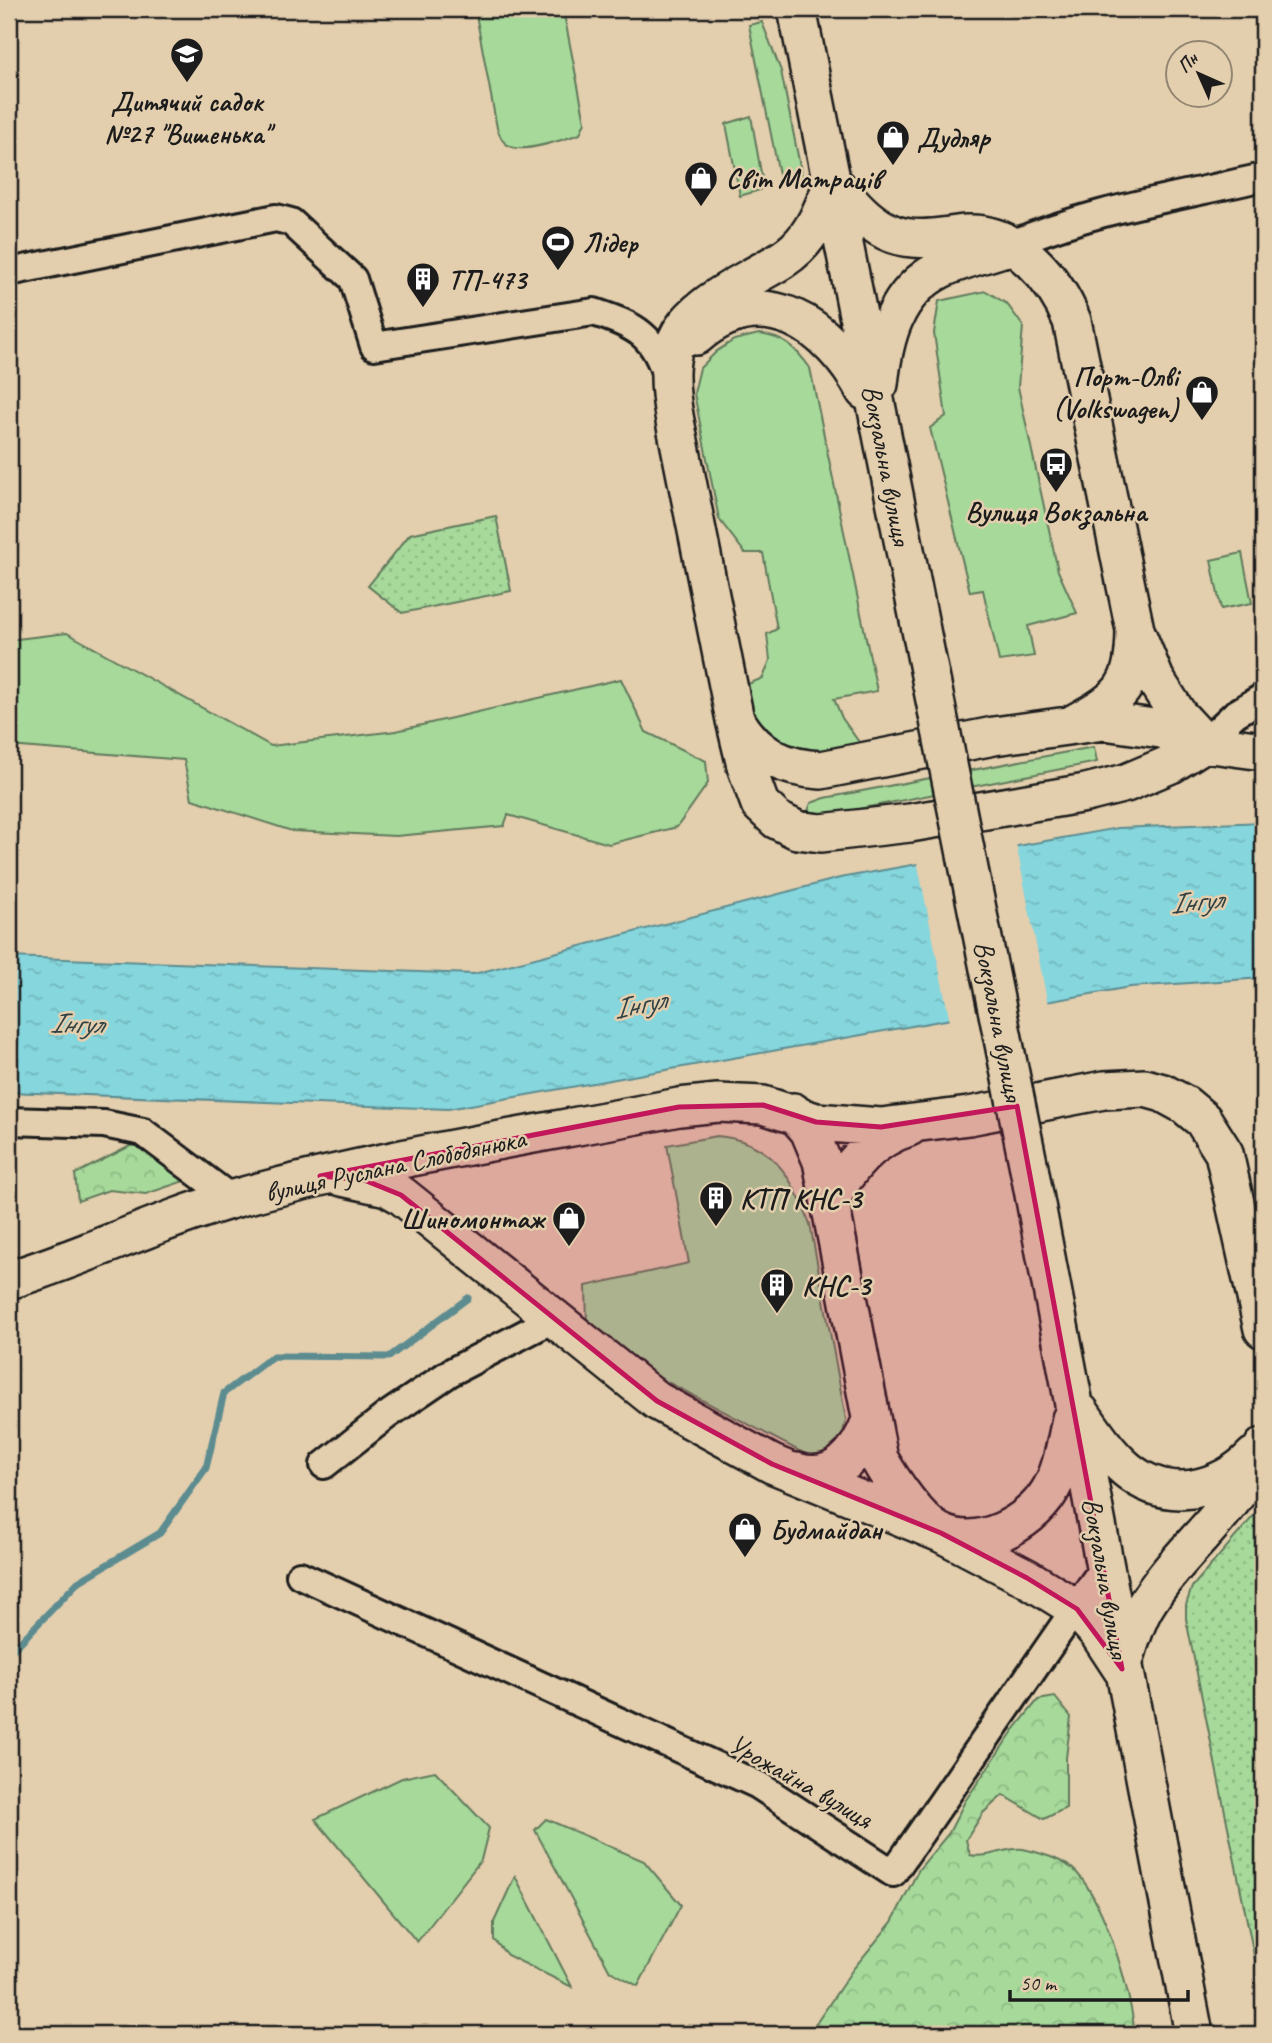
<svg xmlns="http://www.w3.org/2000/svg" width="1272" height="2043" font-family="Caveat,sans-serif">
	<style>
		.grass { fill: #a6d99a; stroke: #617a5b; stroke-width: 2 }
		.forest { fill: url(#forest-crowns); stroke: #617a5b; stroke-width: 2 }
		.park { fill: url(#park-dots); stroke: #617a5b; stroke-width: 2 }
		.water { fill: url(#water-ripples); stroke: #5b8c90; stroke-width: 2 }
		.pier { fill: #e3cead }
		.lines { fill: none; stroke-linecap: round; stroke-linejoin: round }
		.stream { stroke: #5b8c90; stroke-width: 7 }
		.street-casing { stroke: #1c1c1c; stroke-width: 32 }
		.secondary-casing { stroke: #1c1c1c; stroke-width: 42 }
		.street { stroke: #e3cead; stroke-width: 26 }
		.secondary { stroke: #e3cead; stroke-width: 37 }
		.secondary-bridge-casing { stroke: #1c1c1c; stroke-width: 42; stroke-linecap: butt }
		.secondary-bridge { stroke: #e3cead; stroke-width: 37 }
		.marked { fill: #c2185b; fill-opacity: 0.2; stroke: #c2185b; stroke-width: 5; stroke-linejoin: round }
		.labels { text-anchor: middle; dominant-baseline: central; stroke-width: 5; stroke-linejoin: round; paint-order: stroke }
		.poi-label { font-size: 28px; font-weight: bold; fill: #1c1c1c; stroke: #e3cead; text-anchor: start }
		.street-label { font-size: 28px; fill: #1c1c1c; stroke: #e3cead }
		.water-label { font-size: 30px; font-style: italic; fill: #314143; stroke: #e3cead }
	</style>
	<defs>
		<pattern id="forest-crowns" width="20" height="18" patternUnits="userSpaceOnUse" patternTransform="scale(1.75)"><rect width="20" height="18" fill="#a6d99a"/><path d="M2 6a3 3 0 1 1 6 0M12 15a3 3 0 1 1 6 0" fill="none" stroke="#8eba84"/></pattern>
		<pattern id="park-dots" width="8" height="8" patternUnits="userSpaceOnUse" patternTransform="scale(1.75)"><rect width="8" height="8" fill="#a6d99a"/><path d="M2 2h.1M6 6h.1" fill="none" stroke="#8eba84" stroke-width="1.8" stroke-linecap="round"/></pattern>
		<pattern id="water-ripples" width="26" height="14" patternUnits="userSpaceOnUse" patternTransform="scale(1.75)"><rect width="26" height="14" fill="#85d6dd"/><path d="M2 4q2-2 4 0t4 0M15 11q2-2 4 0t4 0" fill="none" stroke="#72b7bd"/></pattern>
	</defs>
	<rect width="100%" height="100%" fill="#e3cead"/>
	<filter id="ink" filterUnits="userSpaceOnUse"><feTurbulence type="fractalNoise" baseFrequency=".0143" numOctaves="2"/><feDisplacementMap in="SourceGraphic" scale="14" xChannelSelector="R" yChannelSelector="G"/><feConvolveMatrix kernelMatrix="1 2 1 2 8 2 1 2 1" color-interpolation-filters="sRGB"/></filter>
	<g filter="url(#ink)">
		<path class="grass" d="M 475,9 L 563,9 L 585,122 L 580,134 C 565,139 523,154 509,146 C 502,143 500,135 497,128 Z
			M 762,22 L 781,71 L 803,181 L 787,185 L 780,179 L 749,25 Z
			M 751,116 L 763,184 L 760,190 L 740,196 L 726,124 Z
			M 986,291 L 1007,304 L 1023,326 L 1018,387 L 1058,571 L 1077,613 L 1028,626 L 1034,656 L 999,661 L 983,590 L 970,592 L 930,428 L 946,416 L 934,333 L 939,301 Z
			M 759,334 C 784,337 796,348 810,368 L 877,691 L 834,699 L 842,718 L 861,745 C 824,750 784,759 759,725 C 749,712 746,700 748,684 L 763,678 L 770,660 L 767,634 L 777,629 L 763,553 L 745,553 L 719,519 L 694,393 L 700,368 L 717,351 L 734,340 Z
			M 1242,553 L 1252,603 L 1221,609 L 1211,560 Z
			M 67,633 L 271,746 L 396,731 L 621,679 L 646,732 L 706,761 L 708,783 L 677,827 L 609,844 L 508,815 L 504,826 L 396,836 L 292,831 L 192,799 L 184,760 L 9,746 L 9,640 Z
			M 1094,747 L 1097,762 L 828,815 L 816,816 L 808,811 L 811,803 L 825,798 Z
			M 717,1136 C 772,1141 792,1176 810,1224 L 846,1419 L 841,1442 L 824,1456 L 805,1454 L 654,1375 L 587,1325 L 586,1286 L 689,1263 L 667,1145 Z
			M 435,1771 L 489,1828 L 481,1860 L 417,1942 L 315,1819 L 402,1778 Z
			M 546,1819 L 644,1861 L 681,1905 L 638,1986 L 610,1971 L 535,1830 Z
			M 515,1876 L 572,1987 L 507,1955 L 494,1940 L 494,1922 Z"/>
		<path class="forest" d="M 142,1140 L 193,1178 L 146,1194 L 109,1190 L 78,1201 L 75,1174 Z
			M 1055,1697 L 1071,1717 L 1066,1758 L 1066,1808 L 1044,1819 L 1003,1795 L 983,1813 L 966,1840 L 970,1855 C 989,1859 1005,1847 1023,1849 C 1039,1852 1065,1860 1077,1873 C 1107,1907 1130,1990 1135,2034 L 809,2034 L 853,1969 L 892,1922 L 919,1869 L 949,1833 L 965,1801 L 1013,1731 L 1038,1700 Z"/>
		<path class="park" d="M 496,516 L 511,591 L 402,613 L 368,586 L 410,534 Z
			M 1263,1505 L 1263,2000 L 1186,1619 L 1186,1605 L 1192,1587 Z"/>
		<path class="water" d="M 1263,822 L 1263,978 L 1130,987 L 448,1109 L 9,1092 L 9,957 L 474,974 L 840,878 L 1118,828 Z"/>
		<path class="pier" d="M 1016,843 L 1048,1005 L 950,1022 L 917,861 Z"/>
		<g class="lines">
			<path class="stream" d="M 9,1654 L 78,1582 L 160,1533 L 206,1468 L 224,1393 L 273,1356 L 389,1357 L 468,1298"/>
			<g class="street-casing">
				<path id="street" d="M 1008,246 C 1087,210 1179,197 1263,177
					M 9,272 L 276,218 L 291,222 L 353,279 L 374,346 L 594,312 C 636,326 655,335 667,379
					M 1204,743 L 1235,714 L 1263,697
					M 9,1121 L 104,1124 L 143,1132 L 232,1199
					M 324,1465 L 386,1416 L 451,1372 L 553,1319
					M 300,1575 L 758,1785 L 893,1873 L 1104,1567"/>
			</g>
			<g class="secondary-casing">
				<path id="secondary" d="M 797,9 L 932,685
					M 833,183 C 824,206 815,231 797,248 C 784,261 767,268 752,277 C 680,317 659,337 675,421 L 735,720 L 746,766 L 760,804 L 777,820 L 797,830 L 821,833 L 910,823 L 1086,793 L 1126,783 L 1171,764 L 1204,743
					M 833,183 C 851,202 867,224 893,234 C 918,243 942,236 967,234 C 1016,231 1056,281 1072,321 L 1135,630 L 1155,679 L 1178,715 L 1204,743
					M 696,336 C 763,278 830,326 865,391
					M 879,384 C 884,337 895,292 941,269 C 961,259 986,254 1008,246
					M 1075,723 C 1122,697 1134,688 1135,631
					M 738,724 C 758,756 784,768 821,770 L 994,736 L 1104,721 L 1161,729 L 1204,743 L 1263,751
					M 793,1112 L 809,1130 L 822,1161 L 879,1459 C 891,1480 919,1523 941,1533 C 980,1551 1029,1524 1049,1492 C 1062,1472 1066,1442 1071,1419
					M 1029,1168 L 1194,2034
					M 342,1177 L 387,1187 L 401,1195 L 657,1401 L 772,1464 L 941,1533 L 1027,1578 L 1077,1609 L 1099,1634 L 1122,1669
					M 830,1200 C 849,1166 871,1139 909,1127
					M 9,1280 C 85,1257 156,1221 233,1199 C 379,1158 531,1136 679,1107 L 718,1103 L 763,1105 L 816,1122 L 881,1127 L 969,1116 L 1104,1090 L 1145,1088 L 1163,1093 L 1185,1105 L 1203,1120 L 1224,1153 L 1263,1329
					M 1080,1412 C 1108,1453 1137,1497 1193,1489 C 1216,1485 1238,1473 1254,1456
					M 797,1472 C 834,1484 858,1454 870,1423
					M 1123,1665 C 1129,1645 1134,1626 1144,1608 C 1178,1550 1238,1511 1263,1447"/>
			</g>
			<use href="#street" class="street"/>
			<use href="#secondary" class="secondary"/>
			<g class="secondary-bridge-casing">
				<path id="secondary-bridge" d="M 932,685 L 1029,1168"/>
			</g>
			<use href="#secondary-bridge" class="secondary-bridge"/>
		</g>
	</g>
	<path class="marked" d="M 763,1105 L 816,1122 L 881,1127 L 1017,1106 L 1122,1669 L 1077,1609 L 1027,1578 L 941,1533 L 772,1464 L 657,1401 L 401,1195 L 364,1180 L 320,1176 L 679,1107 Z"/>
	<defs>
		<g id="school-pin" transform="scale(1.75)"><path d="M0 17L-7.5 6A9.5 9.5 0 1 1 7.5 6Z" fill="#1c1c1c" stroke="#e3cead"/><path d="M0-5L7-2L0 1L-7-2ZM-4 1L0 2.5L4 1V4Q0 6-4 4Z" fill="#fff"/></g>
		<g id="shop-pin" transform="scale(1.75)"><path d="M0 17L-7.5 6A9.5 9.5 0 1 1 7.5 6Z" fill="#1c1c1c" stroke="#e3cead"/><path d="M-5-2.5h2.3a2.7 3.5 0 0 1 5.4 0H5L5.5 6h-11ZM-1.5-2.5h3a1.5 2.3 0 0 0-3 0Z" fill="#fff"/></g>
		<g id="stadium-pin" transform="scale(1.75)"><path d="M0 17L-7.5 6A9.5 9.5 0 1 1 7.5 6Z" fill="#1c1c1c" stroke="#e3cead"/><path d="M0-5a6.5 5 0 1 0 0 10a6.5 5 0 1 0 0-10ZM-3.5-1.8h7v3.6h-7Z" fill="#fff"/></g>
		<g id="building-pin" transform="scale(1.75)"><path d="M0 17L-7.5 6A9.5 9.5 0 1 1 7.5 6Z" fill="#1c1c1c" stroke="#e3cead"/><path d="M-4-6H4V6H1V3H-1V6H-4ZM-2.5-4.3h1.7v1.8h-1.7ZM.8-4.3h1.7v1.8H.8ZM-2.5-1h1.7V.8h-1.7ZM.8-1h1.7V.8H.8Z" fill="#fff"/></g>
		<g id="bus-pin" transform="scale(1.75)"><path d="M0 17L-7.5 6A9.5 9.5 0 1 1 7.5 6Z" fill="#1c1c1c" stroke="#e3cead"/><path d="M-5-6H5V4H4V6H2V4H-2V6H-4V4H-5ZM-3.5-4V0h7V-4ZM-3.5 1.2v1.5H-2V1.2ZM2 1.2v1.5H3.5V1.2Z" fill="#fff"/></g>
	</defs>
	<g fill-rule="evenodd">
		<use href="#school-pin" x="187" y="54"/>
		<use href="#shop-pin" x="893" y="137"/>
		<use href="#shop-pin" x="701" y="178"/>
		<use href="#stadium-pin" x="558" y="242"/>
		<use href="#building-pin" x="423" y="279"/>
		<use href="#shop-pin" x="1202" y="392"/>
		<use href="#bus-pin" x="1056" y="464"/>
		<use href="#building-pin" x="716" y="1198"/>
		<use href="#shop-pin" x="569" y="1218"/>
		<use href="#building-pin" x="777" y="1285"/>
		<use href="#shop-pin" x="745" y="1529"/>
	</g>
	<g class="labels">
		<g class="poi-label">
			<text x="187" y="101" text-anchor="middle">Дитячий садок<tspan x="187" dy="32">№27 "Вишенька"</tspan></text>
			<text x="917" y="137">Дудляр</text>
			<text x="726" y="178">Світ Матраців</text>
			<text x="582" y="242">Лідер</text>
			<text x="448" y="279">ТП-473</text>
			<text x="1178" y="376" text-anchor="end">Порт-Олві<tspan x="1178" dy="32">(Volkswagen)</tspan></text>
			<text x="1056" y="511" text-anchor="middle">Вулиця Вокзальна</text>
			<text x="740" y="1198">КТП КНС-3</text>
			<text x="544" y="1218" text-anchor="end">Шиномонтаж</text>
			<text x="802" y="1285">КНС-3</text>
			<text x="770" y="1529">Будмайдан</text>
		</g>
		<g class="street-label">
			<text transform="translate(887 465) rotate(79)">Вокзальна вулиця</text>
			<text transform="translate(999 1021) rotate(79)">Вокзальна вулиця</text>
			<text transform="translate(395 1165) rotate(-12)">вулиця Руслана Слободянюка</text>
			<text transform="translate(1106 1578) rotate(80)">Вокзальна вулиця</text>
			<text transform="translate(801 1781) rotate(30)">Урожайна вулиця</text>
		</g>
		<g class="water-label">
			<text transform="translate(1196 901) rotate(-5)">Інгул</text>
			<text transform="translate(639 1004) rotate(-11)">Інгул</text>
			<text transform="translate(76 1023) rotate(2)">Інгул</text>
		</g>
	</g>
	<rect width="1272" height="2043" fill="none" stroke="#e3cead" stroke-width="35"/>
	<rect x="18" y="18" width="1237" height="2008" fill="none" stroke="#1c1c1c" stroke-width="2.5" filter="url(#ink)"/>
	<g transform="translate(1199 74) rotate(315)"><circle r="33" fill="#e3cead" stroke="#938773" stroke-width="2"/>
	<path d="M0-5L12 26L0 18L-12 26Z" fill="#1c1c1c"/>
	<text y="-10" font-size="19" font-weight="bold" text-anchor="middle" fill="#1c1c1c">Пн</text>
	</g>
	<path d="M1010 1990v10h178v-10" fill="none" stroke="#1c1c1c" stroke-width="3.5"/>
	<text x="1020" y="1990" font-size="21" fill="#1c1c1c" stroke="#e3cead" stroke-width="5" paint-order="stroke">50 m</text>
</svg>
